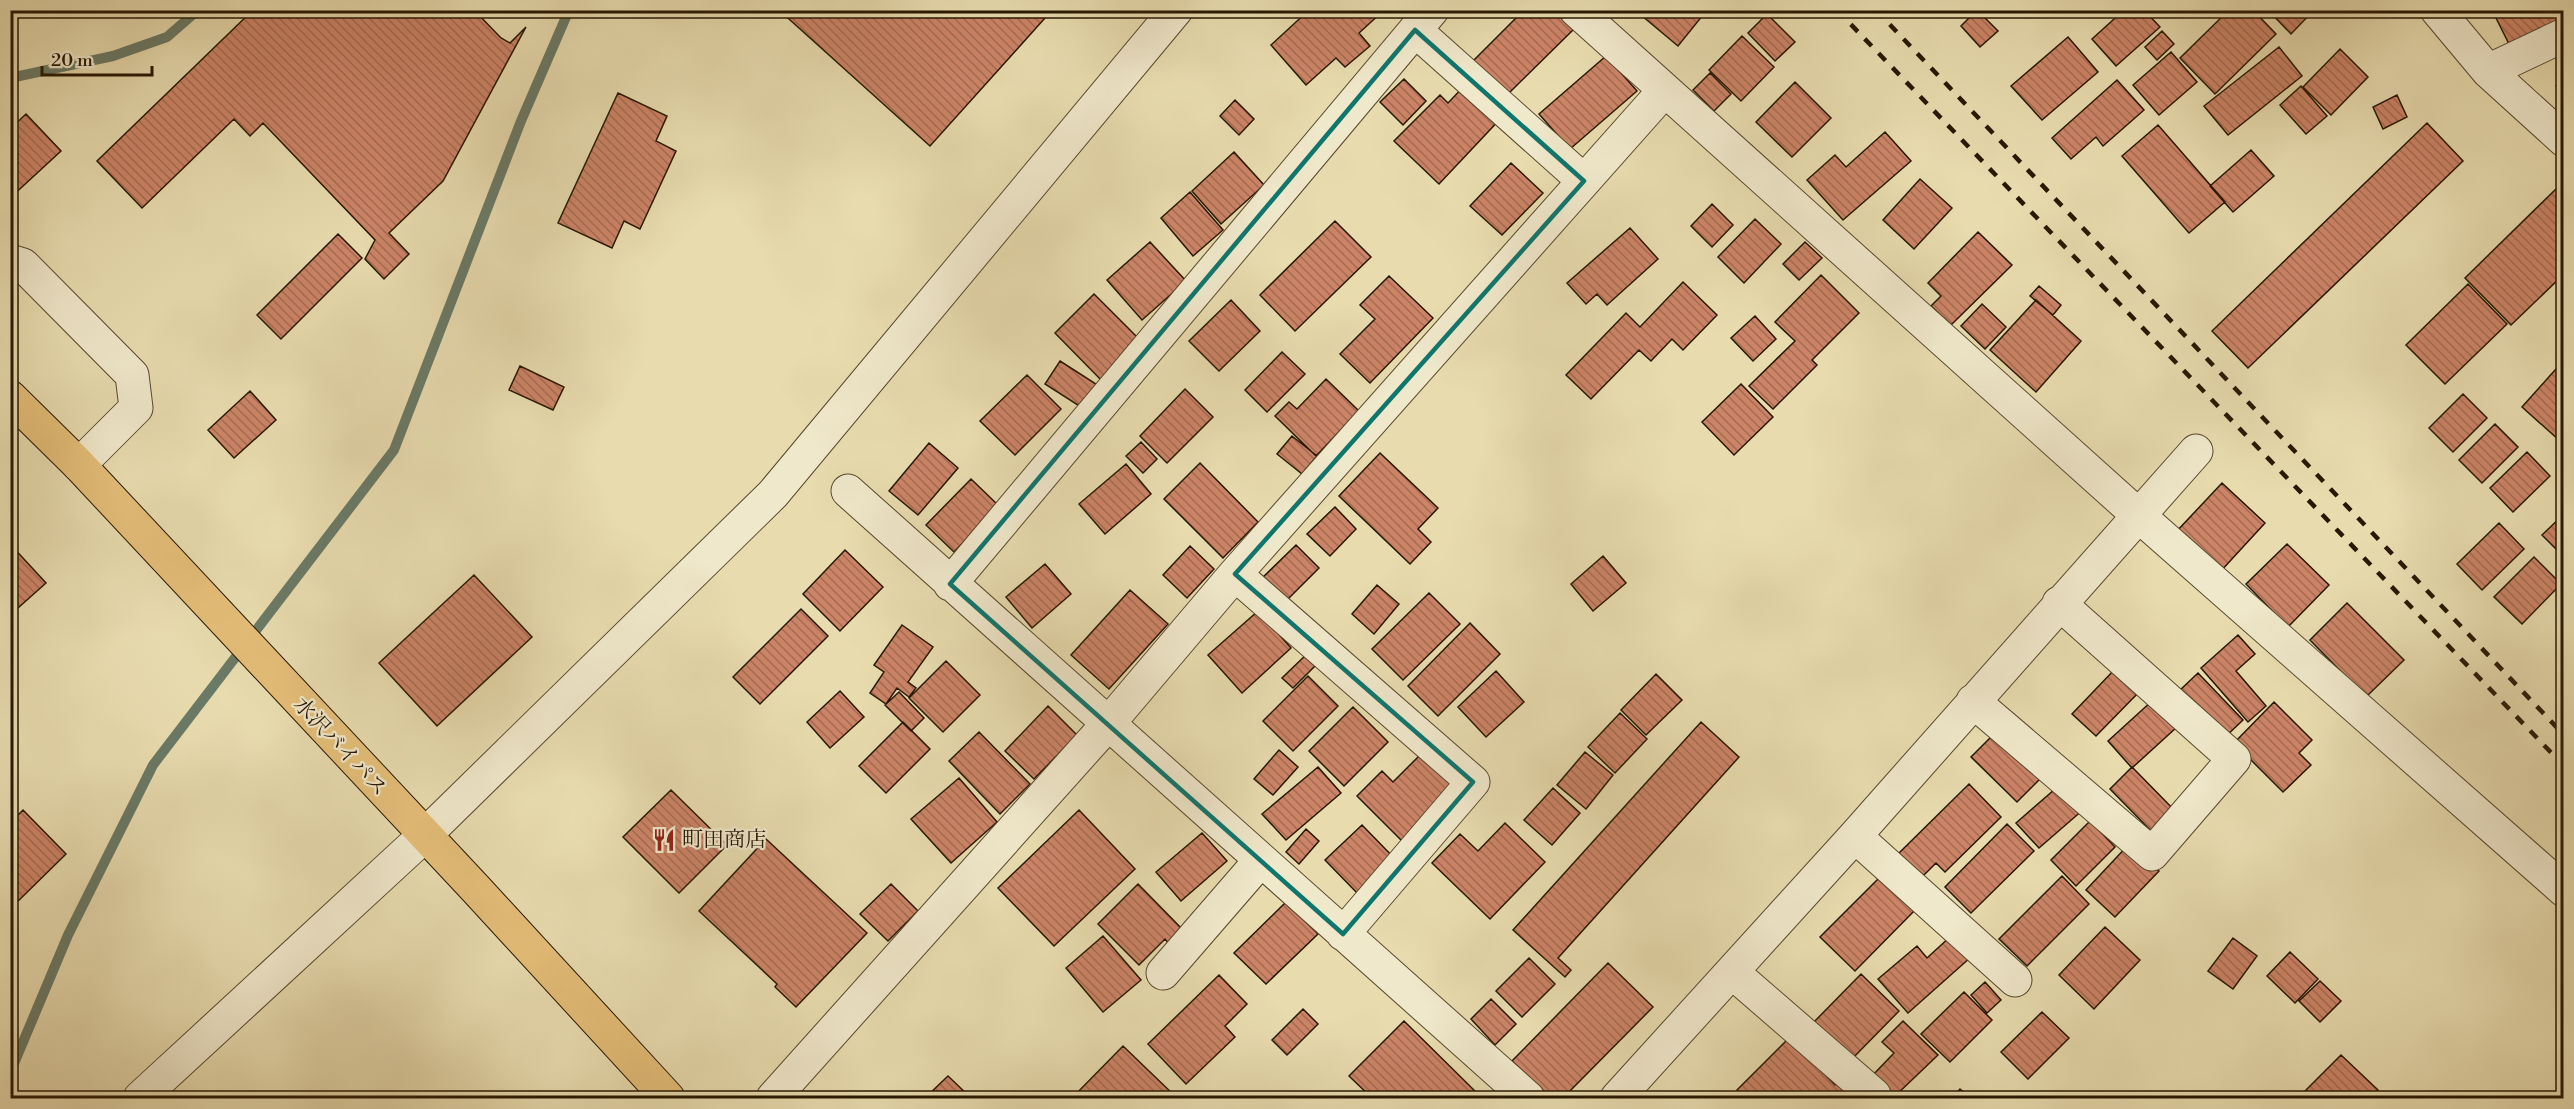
<svg xmlns="http://www.w3.org/2000/svg" width="2574" height="1109" font-family="'Libre Bodoni','Noto Serif JP',serif">
	<style>
		.lines { fill: none; stroke-linecap: round; stroke-linejoin: round }
		.stream { stroke: #6a7a66; stroke-width: 10 }
		.building { fill: url(#building-back-hatch); stroke: #271702; stroke-width: 1.5 }
		.minor-casing { stroke: #57482d; stroke-width: 35 }
		.highway-casing { stroke: #271702; stroke-width: 35 }
		.minor { stroke: #f0e8cb; stroke-width: 33 }
		.highway { stroke: #e4be78; stroke-width: 33 }
		.rail { stroke: #271702; stroke-width: 4.5; stroke-dasharray: 10 10; stroke-linecap: butt }
		.marked { fill: none; stroke: #0f766e; stroke-width: 4.5; stroke-linejoin: round }
		.labels { text-anchor: middle; dominant-baseline: central; stroke-width: 4.5; stroke-linejoin: round; paint-order: stroke }
		.street-label { font-size: 21px; fill: #271702; stroke: #f0e8cb }
		.poi-label { font-size: 21px; fill: #271702; stroke: #f0e8cb; text-anchor: start }
	</style>
	<defs>
		<pattern id="building-back-hatch" width="6" height="6" patternUnits="userSpaceOnUse" patternTransform="scale(1.5)"><rect width="6" height="6" fill="#cc8467"/><path d="M-1 5l2 2M0 0l6 6M5-1l2 2" fill="none" stroke="#a66b53"/></pattern>
	</defs>
	<rect width="100%" height="100%" fill="#e8dcaf"/>
	<filter id="stains"><feTurbulence type="fractalNoise" baseFrequency=".00333" numOctaves="4"/><feColorMatrix values="0 0 0 0 .2 0 0 0 0 .09 0 0 0 0 .02 0 0 0 .5 -.17"/></filter>
	<radialGradient id="worn" r=".72"><stop offset=".6" stop-color="#630" stop-opacity="0"/><stop offset="1" stop-color="#630" stop-opacity=".3"/></radialGradient>
	<g class="lines">
		<path class="stream" d="M 10,78 L 113,56 L 167,37 L 198,10
			M 10,1073 L 68,935 L 153,765 L 394,450 L 521,121 L 569,10"/>
	</g>
	<path class="building" d="M 253,10 L 474,10 L 501,38 L 510,43 L 526,27 L 443,181 L 389,233 L 409,254 L 384,279 L 365,259 L 375,240 L 263,123 L 250,136 L 234,119 L 142,208 L 97,161 Z
		M 779,10 L 1038,10 L 1045,18 L 930,146 Z
		M 1309,10 L 1382,12 L 1359,33 L 1370,46 L 1345,67 L 1336,58 L 1306,85 L 1271,45 Z
		M 1524,10 L 1558,10 L 1575,28 L 1507,95 L 1473,61 Z
		M 1635,10 L 1707,10 L 1678,46 Z
		M 1977,10 L 1998,31 L 1980,47 L 1961,26 Z
		M 2124,10 L 2144,10 L 2160,27 L 2116,66 L 2092,39 Z
		M 2229,10 L 2253,10 L 2276,34 L 2215,94 L 2180,58 Z
		M 2268,10 L 2314,10 L 2291,34 Z
		M 2492,10 L 2564,10 L 2564,17 L 2509,44 Z
		M 1767,14 L 1795,42 L 1775,61 L 1748,33 Z
		M 2162,31 L 2174,44 L 2157,60 L 2145,47 Z
		M 1742,36 L 1774,67 L 1741,101 L 1709,70 Z
		M 2068,37 L 2098,72 L 2042,120 L 2011,86 Z
		M 2279,47 L 2302,76 L 2228,135 L 2204,106 Z
		M 2340,49 L 2368,77 L 2331,115 L 2303,87 Z
		M 2171,52 L 2197,82 L 2159,115 L 2133,85 Z
		M 1606,56 L 1637,91 L 1570,149 L 1539,114 Z
		M 1710,73 L 1731,94 L 1714,111 L 1693,90 Z
		M 1404,79 L 1426,101 L 1403,125 L 1380,102 Z
		M 2564,79 L 2564,94 L 2556,86 Z
		M 2117,80 L 2144,110 L 2103,146 L 2096,137 L 2071,159 L 2052,138 Z
		M 1468,82 L 1503,116 L 1439,184 L 1394,141 L 1440,95 L 1448,103 Z
		M 1795,82 L 1831,118 L 1792,157 L 1756,122 Z
		M 2301,86 L 2327,116 L 2306,134 L 2280,105 Z
		M 618,93 L 667,116 L 656,141 L 676,151 L 640,229 L 624,221 L 612,248 L 558,223 Z
		M 2397,95 L 2407,117 L 2383,129 L 2373,107 Z
		M 1235,100 L 1254,119 L 1239,135 L 1220,116 Z
		M 26,114 L 61,151 L 10,198 L 10,129 Z
		M 2427,123 L 2463,161 L 2248,368 L 2212,331 Z
		M 2158,125 L 2225,202 L 2189,233 L 2122,156 Z
		M 1885,132 L 1911,161 L 1843,220 L 1807,180 L 1835,155 L 1846,167 Z
		M 2251,150 L 2274,176 L 2233,212 L 2210,186 Z
		M 1234,152 L 1264,185 L 1221,224 L 1192,191 Z
		M 1511,163 L 1543,193 L 1502,235 L 1470,206 Z
		M 1920,179 L 1952,208 L 1914,249 L 1883,220 Z
		M 2557,188 L 2564,195 L 2564,274 L 2511,325 L 2465,278 Z
		M 1190,192 L 1223,230 L 1193,256 L 1161,218 Z
		M 1712,204 L 1733,225 L 1712,247 L 1691,226 Z
		M 1755,219 L 1781,244 L 1744,283 L 1718,257 Z
		M 1335,221 L 1371,257 L 1295,331 L 1260,295 Z
		M 1630,228 L 1658,259 L 1607,305 L 1597,294 L 1586,304 L 1567,283 Z
		M 1978,232 L 2012,265 L 1951,325 L 1931,306 L 1941,296 L 1928,283 Z
		M 338,234 L 362,258 L 281,339 L 257,315 Z
		M 1150,242 L 1186,281 L 1142,320 L 1107,280 Z
		M 1805,242 L 1822,258 L 1799,280 L 1783,264 Z
		M 1821,275 L 1859,313 L 1812,360 L 1817,365 L 1773,409 L 1749,386 L 1795,341 L 1775,322 Z
		M 1389,276 L 1433,318 L 1370,383 L 1340,354 L 1375,319 L 1360,305 Z
		M 1683,282 L 1717,315 L 1683,350 L 1672,339 L 1651,361 L 1639,350 L 1591,399 L 1566,375 L 1626,313 L 1640,327 Z
		M 2468,284 L 2507,324 L 2445,384 L 2406,345 Z
		M 2039,286 L 2061,305 L 2053,315 L 2030,296 Z
		M 1094,294 L 1143,343 L 1104,383 L 1055,333 Z
		M 1231,300 L 1260,331 L 1219,371 L 1189,341 Z
		M 2036,300 L 2081,341 L 2036,392 L 1990,350 Z
		M 1982,304 L 2006,327 L 1985,349 L 1961,326 Z
		M 1755,316 L 1776,339 L 1753,361 L 1731,338 Z
		M 1282,352 L 1305,374 L 1267,412 L 1245,390 Z
		M 2564,360 L 2564,437 L 2560,441 L 2522,407 Z
		M 1060,361 L 1099,386 L 1084,409 L 1045,384 Z
		M 520,366 L 564,387 L 553,410 L 509,390 Z
		M 1027,375 L 1061,409 L 1015,455 L 980,421 Z
		M 1326,379 L 1359,411 L 1316,456 L 1275,416 L 1289,402 L 1297,409 Z
		M 1741,384 L 1773,417 L 1734,455 L 1702,422 Z
		M 1185,389 L 1213,417 L 1167,463 L 1140,436 Z
		M 250,391 L 276,420 L 234,458 L 208,430 Z
		M 2463,394 L 2487,418 L 2453,452 L 2429,428 Z
		M 2495,424 L 2518,447 L 2482,483 L 2459,460 Z
		M 1292,436 L 1317,456 L 1302,474 L 1277,454 Z
		M 1141,442 L 1157,459 L 1143,473 L 1126,456 Z
		M 929,443 L 958,468 L 918,515 L 889,491 Z
		M 2527,452 L 2550,476 L 2513,512 L 2490,488 Z
		M 1380,453 L 1438,508 L 1418,529 L 1431,542 L 1410,564 L 1339,496 Z
		M 1200,463 L 1258,522 L 1223,558 L 1164,499 Z
		M 1126,464 L 1151,494 L 1105,534 L 1079,504 Z
		M 971,479 L 999,506 L 954,552 L 926,525 Z
		M 2222,483 L 2265,523 L 2220,572 L 2176,532 Z
		M 1335,507 L 1356,529 L 1330,556 L 1307,534 Z
		M 2564,514 L 2564,557 L 2542,535 Z
		M 2499,523 L 2524,549 L 2482,590 L 2457,564 Z
		M 10,544 L 46,583 L 10,615 Z
		M 2287,544 L 2329,585 L 2288,627 L 2246,584 Z
		M 1296,545 L 1319,568 L 1280,607 L 1256,584 Z
		M 1190,546 L 1214,569 L 1187,598 L 1163,575 Z
		M 845,550 L 883,587 L 840,631 L 803,594 Z
		M 1603,556 L 1626,583 L 1593,611 L 1571,584 Z
		M 2534,557 L 2561,584 L 2522,624 L 2494,597 Z
		M 1045,564 L 1071,594 L 1032,628 L 1006,597 Z
		M 474,575 L 532,637 L 437,726 L 379,663 Z
		M 1377,585 L 1399,604 L 1374,634 L 1352,614 Z
		M 1130,590 L 1168,624 L 1109,689 L 1071,655 Z
		M 1429,593 L 1460,624 L 1403,680 L 1372,649 Z
		M 2347,603 L 2404,660 L 2366,697 L 2310,640 Z
		M 801,609 L 828,636 L 760,704 L 733,677 Z
		M 1258,611 L 1291,648 L 1242,693 L 1208,655 Z
		M 1470,623 L 1500,654 L 1438,716 L 1408,686 Z
		M 902,625 L 933,647 L 908,682 L 916,688 L 909,697 L 897,688 L 886,704 L 870,693 L 884,672 L 874,665 Z
		M 2238,635 L 2255,654 L 2236,671 L 2266,706 L 2248,722 L 2201,668 Z
		M 1310,651 L 1320,661 L 1293,688 L 1282,678 Z
		M 946,661 L 980,695 L 943,732 L 909,698 Z
		M 2115,669 L 2139,692 L 2096,736 L 2072,714 Z
		M 1496,671 L 1524,702 L 1486,737 L 1458,707 Z
		M 2198,673 L 2243,720 L 2223,739 L 2178,692 Z
		M 1656,674 L 1682,700 L 1646,735 L 1621,710 Z
		M 1308,676 L 1338,706 L 1293,751 L 1263,721 Z
		M 840,691 L 864,717 L 830,748 L 807,722 Z
		M 899,692 L 924,718 L 911,731 L 885,705 Z
		M 2153,700 L 2177,727 L 2132,768 L 2108,741 Z
		M 2274,702 L 2312,740 L 2299,753 L 2311,765 L 2283,792 L 2234,743 Z
		M 1048,706 L 1077,735 L 1034,779 L 1005,751 Z
		M 1353,707 L 1388,742 L 1344,786 L 1309,751 Z
		M 1620,713 L 1647,739 L 1615,773 L 1588,747 Z
		M 903,722 L 930,749 L 886,793 L 859,766 Z
		M 1701,722 L 1739,757 L 1558,958 L 1571,970 L 1565,977 L 1513,930 Z
		M 2000,728 L 2046,773 L 2017,802 L 1971,757 Z
		M 979,732 L 1030,784 L 1000,814 L 949,761 Z
		M 1279,750 L 1298,767 L 1273,795 L 1254,779 Z
		M 1585,752 L 1613,775 L 1586,809 L 1557,785 Z
		M 1421,754 L 1456,789 L 1403,842 L 1357,796 L 1382,771 L 1393,782 Z
		M 1318,767 L 1341,793 L 1286,840 L 1262,814 Z
		M 2132,767 L 2178,814 L 2156,836 L 2110,789 Z
		M 959,778 L 997,822 L 951,863 L 911,819 Z
		M 2062,783 L 2084,809 L 2039,848 L 2016,823 Z
		M 1969,784 L 2001,817 L 1945,872 L 1936,863 L 1920,879 L 1897,855 Z
		M 1553,788 L 1580,813 L 1552,845 L 1524,820 Z
		M 671,790 L 727,845 L 679,893 L 623,837 Z
		M 23,810 L 66,854 L 10,909 L 10,823 Z
		M 1079,810 L 1135,869 L 1054,946 L 998,888 Z
		M 2090,821 L 2115,847 L 2076,886 L 2051,860 Z
		M 1505,823 L 1545,862 L 1490,919 L 1432,863 L 1460,834 L 1478,851 Z
		M 2007,824 L 2034,851 L 1971,913 L 1945,887 Z
		M 1362,825 L 1396,860 L 1359,895 L 1325,860 Z
		M 1306,829 L 1319,841 L 1299,864 L 1286,852 Z
		M 1202,833 L 1227,861 L 1181,901 L 1156,872 Z
		M 766,839 L 867,933 L 796,1007 L 775,987 L 777,984 L 699,911 Z
		M 2130,843 L 2159,871 L 2115,917 L 2086,890 Z
		M 1885,872 L 1919,906 L 1855,971 L 1820,937 Z
		M 2062,876 L 2089,904 L 2027,966 L 1999,939 Z
		M 891,884 L 918,911 L 888,941 L 860,914 Z
		M 1138,884 L 1185,932 L 1170,945 L 1165,939 L 1139,965 L 1098,924 Z
		M 1286,902 L 1318,934 L 1266,984 L 1234,953 Z
		M 2105,927 L 2140,960 L 2094,1009 L 2059,975 Z
		M 1952,935 L 1971,957 L 1908,1013 L 1878,979 L 1917,946 L 1927,958 Z
		M 1103,936 L 1141,980 L 1103,1012 L 1066,968 Z
		M 2233,938 L 2257,956 L 2233,989 L 2208,971 Z
		M 2290,952 L 2318,979 L 2295,1003 L 2267,976 Z
		M 1529,958 L 1555,984 L 1522,1017 L 1496,991 Z
		M 1608,963 L 1653,1007 L 1563,1098 L 1551,1098 L 1512,1061 Z
		M 1861,974 L 1899,1011 L 1851,1060 L 1813,1023 Z
		M 1219,975 L 1247,1004 L 1225,1026 L 1235,1037 L 1186,1084 L 1148,1044 Z
		M 2320,981 L 2341,1001 L 2320,1022 L 2299,1001 Z
		M 1985,982 L 2001,1000 L 1987,1013 L 1971,995 Z
		M 1964,992 L 1992,1020 L 1950,1062 L 1921,1034 Z
		M 1491,999 L 1516,1024 L 1495,1045 L 1471,1019 Z
		M 1303,1009 L 1318,1024 L 1287,1055 L 1272,1040 Z
		M 2042,1012 L 2069,1038 L 2028,1079 L 2001,1052 Z
		M 1404,1021 L 1482,1098 L 1372,1098 L 1349,1076 Z
		M 1903,1021 L 1938,1055 L 1893,1098 L 1871,1077 L 1894,1053 L 1882,1042 Z
		M 1789,1038 L 1835,1085 L 1843,1076 L 1865,1098 L 1745,1098 L 1737,1090 Z
		M 1123,1046 L 1177,1098 L 1072,1098 Z
		M 2341,1055 L 2378,1090 L 2370,1098 L 2301,1098 L 2299,1097 Z
		M 948,1076 L 971,1098 L 925,1098 Z
		M 1960,1089 L 1971,1098 L 1952,1098 Z"/>
	<g class="lines">
		<g class="minor-casing">
			<path id="minor" d="M 1576,10 L 2138,515 L 2564,890
				M 2437,10 L 2488,71 L 2564,140
				M 1415,30 L 1584,181
				M 2488,71 L 2564,35
				M 10,261 L 23,265 L 132,375 L 136,408 L 79,465
				M 848,491 L 1528,1098
				M 1235,574 L 1664,91
				M 950,584 L 1432,10
				M 1973,701 L 2152,854 L 2234,759 L 2059,603
				M 1855,836 L 2015,980
				M 1732,972 L 1874,1095
				M 1163,973 L 1260,861
				M 140,1098 L 424,836 L 773,494 L 1176,10
				M 773,1098 L 1107,725 L 1235,574 L 1473,782 L 1343,934
				M 1617,1098 L 1855,836 L 2196,451"/>
		</g>
		<g class="highway-casing">
			<path id="highway" d="M 10,397 L 79,465 L 475,888 L 668,1098"/>
		</g>
		<use href="#minor" class="minor"/>
		<use href="#highway" class="highway"/>
		<path class="rail" d="M 1837,10 L 2564,766
			M 1876,10 L 2564,735"/>
	</g>
	<path class="marked" d="M 1415,30 L 1584,181 L 1235,574 L 1473,782 L 1343,934 L 950,584 Z"/>
	<defs>
		<g id="restaurant-bare" transform="scale(1.8)"><path d="M-5-6h1v4h1v-4h1v4h1v-4h1v5L-1.5 .5V6h-2V.5L-5-1ZM5-6V6H3V1.5H1.5Q1.5-4 5-6Z" fill="#8f2418" stroke="#f0e8cb" stroke-width="2.5" paint-order="stroke"/></g>
	</defs>
	<g fill-rule="evenodd">
		<use href="#restaurant-bare" x="664" y="840"/>
	</g>
	<g class="labels">
		<g class="street-label">
			<text transform="translate(340 747) rotate(47)">水沢バイパス</text>
		</g>
		<g class="poi-label">
			<text x="682" y="840">町田商店</text>
		</g>
	</g>
	<rect width="2574" height="1109" fill="none" stroke="#e8dcaf" stroke-width="36"/>
	<rect x="12" y="12" width="2550" height="1085" fill="none" stroke="#271702" stroke-width="3"/>
	<rect x="18" y="18" width="2538" height="1073" fill="none" stroke="#271702" stroke-width="1.5"/>
	<path d="M42 66v9h110v-9" fill="none" stroke="#271702" stroke-width="3"/>
	<text x="51" y="66" font-size="18" fill="#271702" stroke="#f0e8cb" stroke-width="4.5" paint-order="stroke">20 m</text>
	<rect width="100%" height="100%" filter="url(#stains)"/>
	<rect width="100%" height="100%" fill="url(#worn)"/>
</svg>
